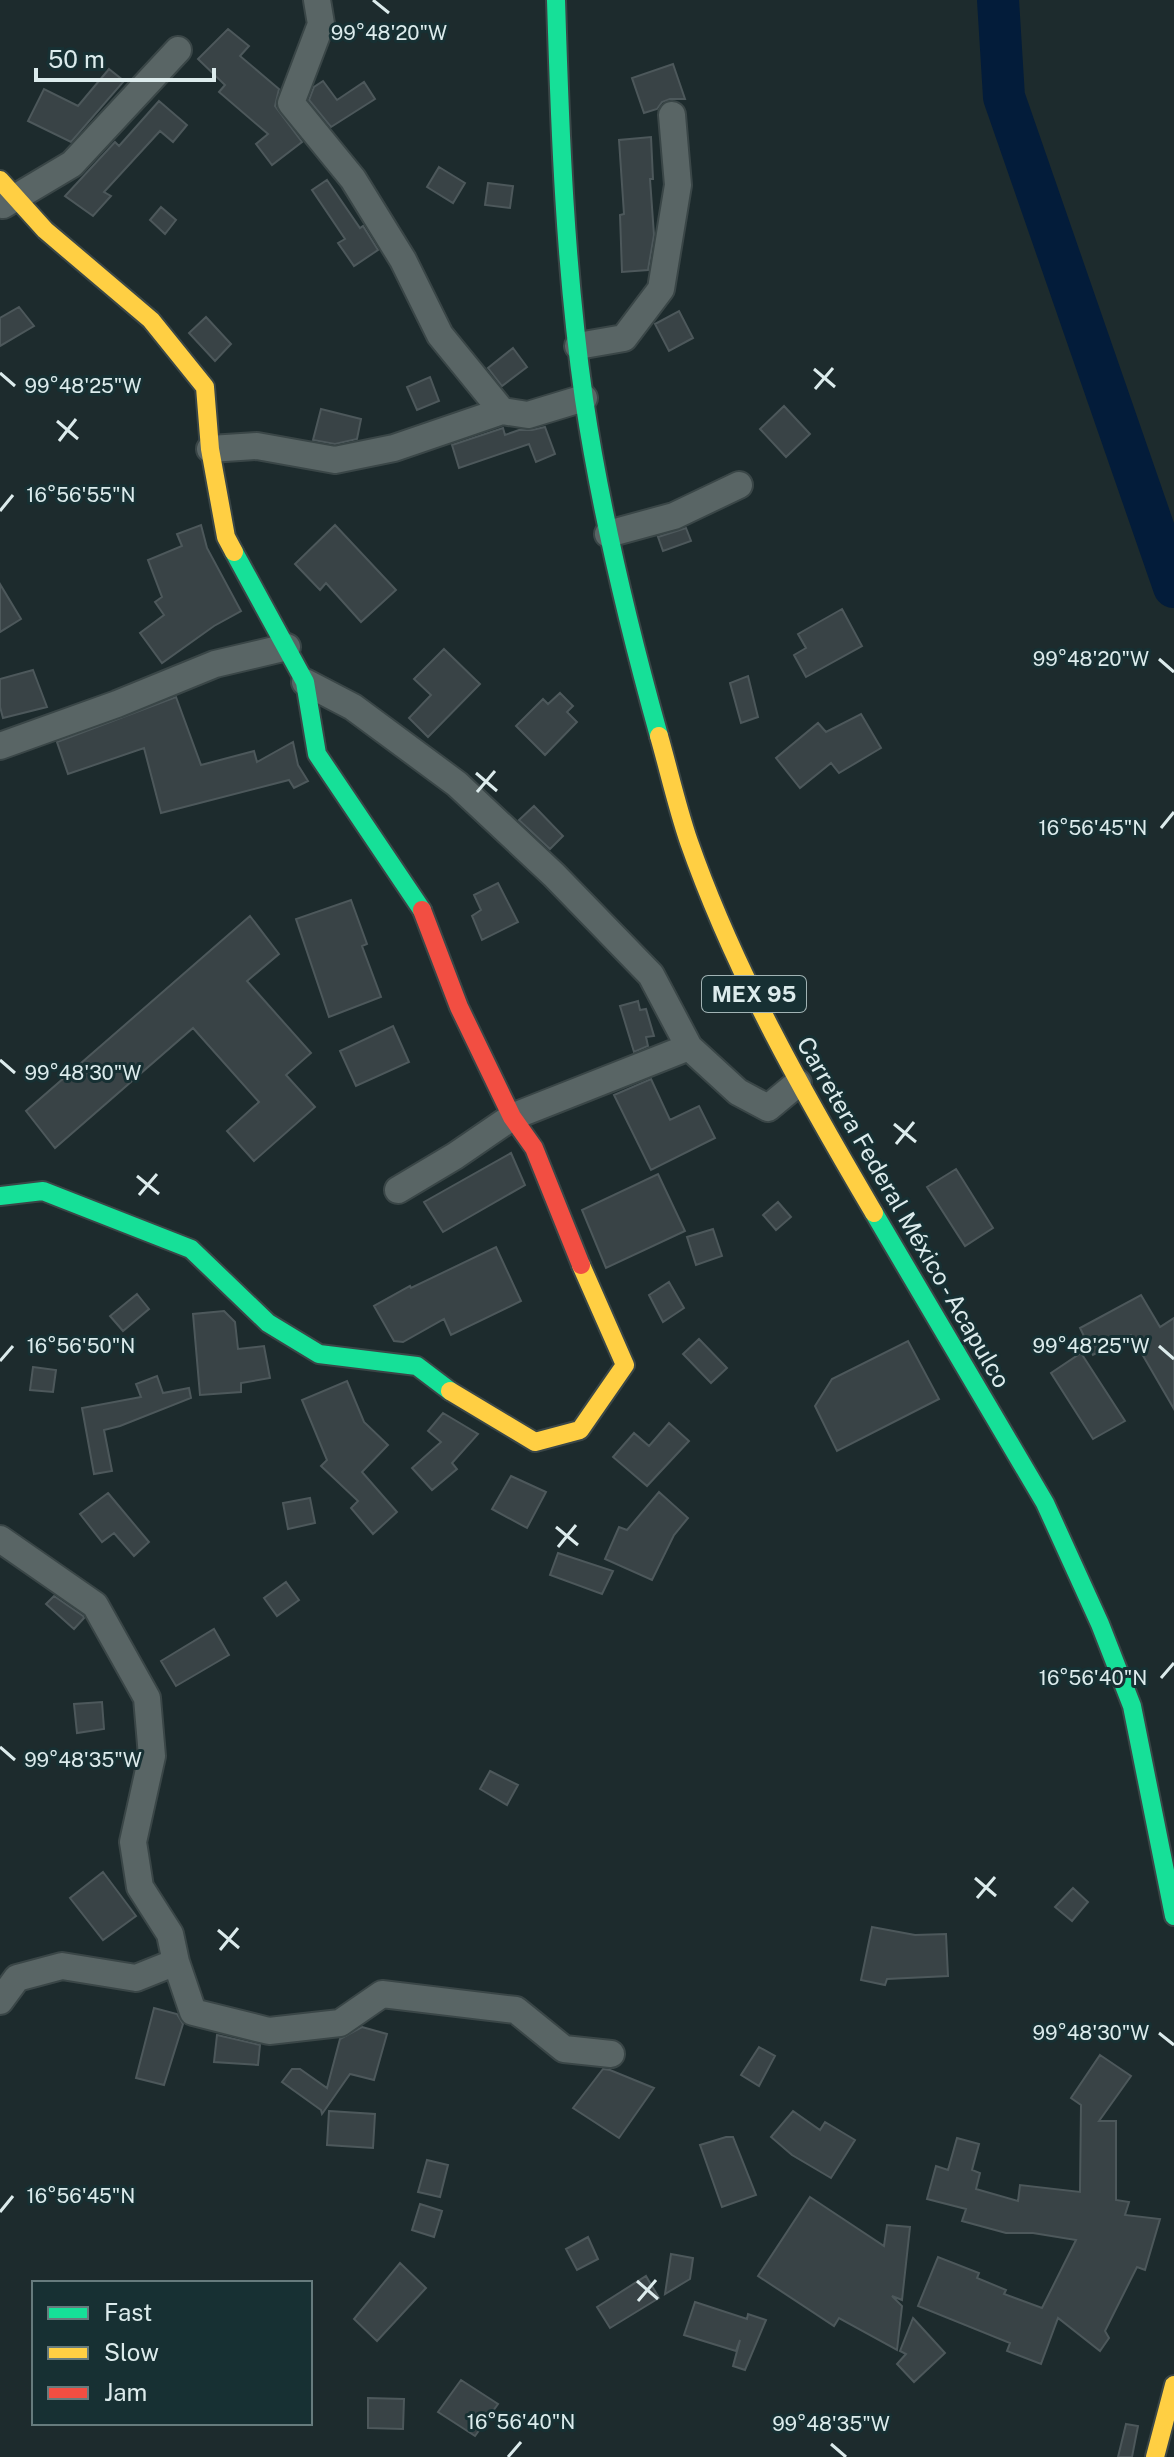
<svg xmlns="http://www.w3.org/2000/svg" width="1174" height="2457" font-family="'Public Sans',sans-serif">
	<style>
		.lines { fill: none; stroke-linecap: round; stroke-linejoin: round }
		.river { stroke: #031c3a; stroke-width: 42 }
		.building { fill: #394346; stroke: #4d585b; stroke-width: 2 }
		.street-casing { stroke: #3a4647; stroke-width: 30 }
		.fast-casing { stroke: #3a4647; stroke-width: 22 }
		.slow-casing { stroke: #3a4647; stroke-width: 22 }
		.jam-casing { stroke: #3a4647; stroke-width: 22 }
		.street { stroke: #596565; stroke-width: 26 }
		.fast { stroke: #16e098; stroke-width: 18 }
		.slow { stroke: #ffcf43; stroke-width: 18 }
		.jam { stroke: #f24e42; stroke-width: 18 }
		.ticks { fill: none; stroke: #dcebec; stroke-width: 3 }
		.labels { text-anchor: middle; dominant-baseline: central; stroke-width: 6; stroke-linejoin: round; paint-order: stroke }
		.shield { fill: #173033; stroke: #a1b3b4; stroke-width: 2 }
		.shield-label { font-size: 22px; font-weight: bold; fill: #dcebec }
		.street-label { font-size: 24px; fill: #dcebec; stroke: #173033 }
		.ticks-label { font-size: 20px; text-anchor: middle; fill: #dcebec; stroke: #173033; stroke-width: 6; stroke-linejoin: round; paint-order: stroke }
	</style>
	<rect width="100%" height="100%" fill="#1d2b2d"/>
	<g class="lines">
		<path class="river" d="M 998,0 L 1004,97 L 1174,587"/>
	</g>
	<path class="building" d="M 228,29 L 249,46 L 240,56 L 279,89 L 275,106 L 302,142 L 272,165 L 256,144 L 268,134 L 219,92 L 225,85 L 198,59 Z
		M 673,64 L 685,99 L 670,99 L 662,102 L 657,109 L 644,113 L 632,78 Z
		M 109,69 L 124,81 L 71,142 L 28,121 L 44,89 L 78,106 Z
		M 323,81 L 337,100 L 364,82 L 375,99 L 331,127 L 309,100 L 314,87 Z
		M 159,101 L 187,125 L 173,142 L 160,131 L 104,192 L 111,196 L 93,216 L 65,196 L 115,142 L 119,146 Z
		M 651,137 L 653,179 L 650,179 L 654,235 L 648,270 L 622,272 L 620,215 L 624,214 L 619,140 Z
		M 439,167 L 465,183 L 453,203 L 427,187 Z
		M 327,180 L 360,228 L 363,226 L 378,250 L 354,266 L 338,243 L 345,239 L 312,190 Z
		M 488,183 L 513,186 L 510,208 L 485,205 Z
		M 161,207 L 176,220 L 165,234 L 150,220 Z
		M 19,307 L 34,326 L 0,346 L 0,318 Z
		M 679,311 L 693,338 L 669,351 L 655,324 Z
		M 206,317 L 231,344 L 215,361 L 189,333 Z
		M 513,348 L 527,367 L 502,386 L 488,368 Z
		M 430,377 L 439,401 L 417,410 L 407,387 Z
		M 784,406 L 810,434 L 786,457 L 760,429 Z
		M 321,409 L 361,419 L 357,439 L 335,444 L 313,440 Z
		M 545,427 L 555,454 L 536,462 L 529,444 L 459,468 L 452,445 L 503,428 L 505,435 L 519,430 L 532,430 Z
		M 201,525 L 207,548 L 241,611 L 214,626 L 162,663 L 140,633 L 164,615 L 155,602 L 162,597 L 148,560 L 182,546 L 177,534 Z
		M 335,525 L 396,590 L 361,622 L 326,583 L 320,590 L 295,564 Z
		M 686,528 L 691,541 L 663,551 L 658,537 Z
		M 0,584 L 21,619 L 0,632 Z
		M 842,609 L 862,646 L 806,677 L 794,655 L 806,648 L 798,634 Z
		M 444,649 L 480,684 L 428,737 L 409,718 L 431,695 L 414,679 Z
		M 33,670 L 47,707 L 3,718 L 0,707 L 0,679 Z
		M 748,676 L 758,717 L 741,723 L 730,683 Z
		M 560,693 L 573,706 L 567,712 L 577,722 L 545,755 L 516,726 L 543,699 L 548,704 Z
		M 176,697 L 201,765 L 254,751 L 257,762 L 293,742 L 298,765 L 308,781 L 294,788 L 289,780 L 161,813 L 144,748 L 68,774 L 57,742 Z
		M 861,714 L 881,748 L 839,773 L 831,763 L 800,788 L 776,758 L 818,723 L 826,732 Z
		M 534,806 L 563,836 L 550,849 L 519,820 Z
		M 498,883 L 518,922 L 482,940 L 472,916 L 481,910 L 474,895 Z
		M 351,900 L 367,944 L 362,946 L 381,997 L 329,1017 L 296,919 Z
		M 250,916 L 279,954 L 247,981 L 311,1053 L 286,1075 L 315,1107 L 254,1161 L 227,1131 L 259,1102 L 193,1028 L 55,1148 L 26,1111 Z
		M 638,1001 L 640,1010 L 646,1009 L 654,1036 L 646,1037 L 648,1046 L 634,1052 L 620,1006 Z
		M 393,1026 L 409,1062 L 356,1086 L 340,1051 Z
		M 651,1079 L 670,1120 L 699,1106 L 715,1138 L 651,1170 L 614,1095 Z
		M 511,1153 L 525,1185 L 443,1232 L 424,1202 Z
		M 956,1169 L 993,1228 L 965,1246 L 927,1187 Z
		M 658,1174 L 685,1231 L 606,1268 L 582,1210 Z
		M 778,1202 L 791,1217 L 776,1230 L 763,1215 Z
		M 713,1229 L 722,1256 L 696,1265 L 687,1237 Z
		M 496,1247 L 521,1301 L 451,1335 L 444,1319 L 403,1342 L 394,1341 L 374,1306 L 410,1286 L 411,1288 Z
		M 669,1282 L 684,1308 L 663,1322 L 649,1295 Z
		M 137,1294 L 149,1309 L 123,1331 L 110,1316 Z
		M 1141,1295 L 1160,1327 L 1174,1318 L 1174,1409 L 1131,1335 L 1093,1355 L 1080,1328 Z
		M 224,1311 L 235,1322 L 238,1349 L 264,1346 L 270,1378 L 241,1383 L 241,1392 L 200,1395 L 193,1314 Z
		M 699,1339 L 727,1368 L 711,1383 L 683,1354 Z
		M 908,1341 L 939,1399 L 837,1451 L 815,1406 L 832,1379 Z
		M 1081,1353 L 1125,1421 L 1093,1439 L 1051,1373 Z
		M 33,1367 L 56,1370 L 53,1392 L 30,1390 Z
		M 157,1376 L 163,1393 L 189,1388 L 191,1398 L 120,1426 L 104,1430 L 112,1471 L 94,1474 L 82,1408 L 141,1397 L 136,1384 Z
		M 347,1381 L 364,1422 L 388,1445 L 362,1472 L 397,1512 L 373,1534 L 351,1508 L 358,1501 L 321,1466 L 327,1460 L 302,1400 Z
		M 443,1413 L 478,1434 L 452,1463 L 457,1469 L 432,1490 L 412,1468 L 441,1442 L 428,1431 Z
		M 669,1423 L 689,1441 L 647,1486 L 613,1457 L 634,1433 L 649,1446 Z
		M 511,1476 L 546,1492 L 527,1528 L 492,1509 Z
		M 659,1492 L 688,1518 L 674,1535 L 652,1580 L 605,1559 L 619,1527 L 627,1530 Z
		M 108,1493 L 149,1542 L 134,1556 L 114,1533 L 102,1542 L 80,1514 Z
		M 310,1498 L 315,1523 L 288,1529 L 283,1503 Z
		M 558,1553 L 613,1571 L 602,1594 L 550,1575 Z
		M 286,1582 L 299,1600 L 277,1616 L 264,1598 Z
		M 54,1596 L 83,1616 L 84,1618 L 74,1629 L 46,1604 Z
		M 214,1629 L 229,1655 L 176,1686 L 161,1661 Z
		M 102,1702 L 104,1729 L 77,1733 L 74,1704 Z
		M 490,1771 L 518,1785 L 507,1805 L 480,1789 Z
		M 103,1872 L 136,1916 L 103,1940 L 70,1898 Z
		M 1073,1888 L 1088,1902 L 1072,1921 L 1055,1907 Z
		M 872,1927 L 915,1935 L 946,1934 L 948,1976 L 887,1979 L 885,1985 L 861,1980 Z
		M 154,2008 L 177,2014 L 183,2024 L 164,2085 L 136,2078 Z
		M 362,2027 L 387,2034 L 374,2080 L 350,2074 L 322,2114 L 321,2110 L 282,2082 L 292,2069 L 300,2069 L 327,2088 L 340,2039 Z
		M 217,2035 L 260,2045 L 258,2065 L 214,2062 Z
		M 759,2047 L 775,2056 L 759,2086 L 741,2075 Z
		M 1100,2055 L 1131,2076 L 1099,2121 L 1116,2121 L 1116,2200 L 1129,2202 L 1125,2215 L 1160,2219 L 1145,2270 L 1137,2267 L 1105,2331 L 1109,2338 L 1100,2351 L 1058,2318 L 1041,2364 L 1007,2351 L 1010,2343 L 918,2306 L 938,2257 L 979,2273 L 977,2278 L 1006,2290 L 1004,2294 L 1042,2308 L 1076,2240 L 1033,2233 L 1006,2233 L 962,2221 L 966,2209 L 927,2199 L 936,2166 L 948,2170 L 957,2138 L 979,2144 L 972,2170 L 980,2173 L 976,2189 L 1018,2201 L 1020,2185 L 1080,2192 L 1081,2105 L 1071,2098 Z
		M 603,2069 L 610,2070 L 654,2088 L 619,2138 L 573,2108 Z
		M 329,2111 L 375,2114 L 373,2148 L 327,2145 Z
		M 793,2111 L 820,2130 L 825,2122 L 855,2140 L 831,2178 L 792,2155 L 771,2137 Z
		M 726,2137 L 733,2137 L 756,2195 L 722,2207 L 700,2145 Z
		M 427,2160 L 448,2165 L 440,2197 L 418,2192 Z
		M 810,2197 L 884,2246 L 887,2225 L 910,2227 L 902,2300 L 892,2296 L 902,2306 L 897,2350 L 839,2318 L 834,2326 L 758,2276 Z
		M 420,2204 L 442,2211 L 434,2237 L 412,2230 Z
		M 588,2237 L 598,2259 L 577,2270 L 566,2249 Z
		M 671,2254 L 693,2258 L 690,2279 L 665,2294 Z
		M 400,2263 L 426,2288 L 377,2341 L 354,2319 Z
		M 646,2276 L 659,2298 L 610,2328 L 597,2307 Z
		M 695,2302 L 747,2319 L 748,2314 L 766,2320 L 745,2370 L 733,2366 L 740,2340 L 736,2351 L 684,2335 Z
		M 913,2318 L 945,2353 L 914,2382 L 897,2364 L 906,2354 L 900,2351 Z
		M 461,2380 L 498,2404 L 475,2436 L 438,2412 Z
		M 368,2398 L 404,2399 L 403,2429 L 368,2428 Z
		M 1126,2424 L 1138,2426 L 1132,2457 L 1118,2457 Z"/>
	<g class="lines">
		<g class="street-casing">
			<path id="street" d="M 317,0 L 321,24 L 291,103 L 353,179 L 403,260 L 440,335 L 502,411
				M 3,205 L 72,164 L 178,50
				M 578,346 L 624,338 L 661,289 L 678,185 L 672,115
				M 210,449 L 257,446 L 335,460 L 394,448 L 502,411 L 528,415 L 584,398
				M 608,534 L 674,516 L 739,485
				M 305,682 L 353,707 L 457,784 L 554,875 L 651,975 L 689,1047 L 738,1092 L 768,1108 L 798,1083
				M 0,746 L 117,704 L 215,664 L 287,647
				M 398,1190 L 455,1156 L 512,1117 L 689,1047
				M 0,1539 L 95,1605 L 147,1698 L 152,1756 L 133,1842 L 140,1887 L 170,1934 L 176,1962 L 136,1978 L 62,1966 L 17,1978 L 0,2001
				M 176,1962 L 193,2012 L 269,2031 L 340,2023 L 382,1994 L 516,2010 L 564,2049 L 611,2054"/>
		</g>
		<g class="fast-casing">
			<path id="fast" d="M 556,0 C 560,133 565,266 584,399 C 601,513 628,625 659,736
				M 234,552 L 305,682 L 317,754 L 422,910
				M 0,1196 L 43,1191 L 191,1249 L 268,1323 L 319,1354 L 417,1366 L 450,1391
				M 874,1213 L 1045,1503 L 1100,1624 L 1132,1706 L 1174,1916"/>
		</g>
		<g class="slow-casing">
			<path id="slow" d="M 0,180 L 45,230 L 151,320 L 205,387 L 210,449 L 226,537 L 234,552
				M 659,736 C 669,771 677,807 689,842 C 735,973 804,1094 874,1213
				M 450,1391 L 535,1442 L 580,1430 L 625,1365 L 581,1265
				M 1155,2457 L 1174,2385"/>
		</g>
		<g class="jam-casing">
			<path id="jam" d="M 422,910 L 459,1007 L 512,1117 L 534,1148 L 581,1265"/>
		</g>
		<use href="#street" class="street"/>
		<use href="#fast" class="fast"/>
		<use href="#slow" class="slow"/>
		<use href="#jam" class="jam"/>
	</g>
	<path class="ticks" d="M 373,0 L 389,13M 814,369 L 835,387M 0,373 L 15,386M 815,389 L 833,368M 57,421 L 78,439M 59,441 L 76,419M 0,511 L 13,495M 1159,659 L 1174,672M 476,773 L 497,791M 477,792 L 495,771M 1161,828 L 1174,812M 0,1060 L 15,1073M 894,1124 L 916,1142M 896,1144 L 914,1122M 137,1176 L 159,1194M 139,1195 L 157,1174M 1159,1346 L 1174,1359M 0,1361 L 13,1346M 556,1527 L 578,1545M 558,1547 L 576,1525M 1161,1678 L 1174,1663M 0,1747 L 15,1760M 975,1878 L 996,1896M 977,1898 L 995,1877M 218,1930 L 239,1948M 220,1950 L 238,1928M 1159,2033 L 1174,2045M 0,2212 L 13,2196M 637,2281 L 658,2299M 638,2301 L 656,2280M 831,2444 L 846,2457M 508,2457 L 521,2442"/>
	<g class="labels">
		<rect class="shield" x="702" y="976" width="104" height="36" rx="6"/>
		<g class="shield-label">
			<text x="754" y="994">MEX 95</text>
		</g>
		<g class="street-label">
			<text transform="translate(904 1212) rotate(60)">Carretera Federal México - Acapulco</text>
		</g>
	</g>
	<g class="ticks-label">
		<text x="389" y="40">99°48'20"W</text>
		<text x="83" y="393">99°48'25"W</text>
		<text x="81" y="502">16°56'55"N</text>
		<text x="1091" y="666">99°48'20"W</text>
		<text x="1093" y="835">16°56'45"N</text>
		<text x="83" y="1080">99°48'30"W</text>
		<text x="1091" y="1353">99°48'25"W</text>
		<text x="81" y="1353">16°56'50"N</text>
		<text x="1093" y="1685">16°56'40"N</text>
		<text x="83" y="1767">99°48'35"W</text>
		<text x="1091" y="2040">99°48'30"W</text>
		<text x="81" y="2203">16°56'45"N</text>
		<text x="521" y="2429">16°56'40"N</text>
		<text x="831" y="2431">99°48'35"W</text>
	</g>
	<rect x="32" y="2281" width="280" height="144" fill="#173033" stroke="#667b7d" stroke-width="2"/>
	<rect x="48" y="2307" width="40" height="12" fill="#16e098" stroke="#667b7d" stroke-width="2"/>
	<text x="104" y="2321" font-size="24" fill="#dcebec">Fast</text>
	<rect x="48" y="2347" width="40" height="12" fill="#ffcf43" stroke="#667b7d" stroke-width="2"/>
	<text x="104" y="2361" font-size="24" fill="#dcebec">Slow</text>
	<rect x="48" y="2387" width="40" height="12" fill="#f24e42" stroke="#667b7d" stroke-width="2"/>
	<text x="104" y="2401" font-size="24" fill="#dcebec">Jam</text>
	<path d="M36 68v12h178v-12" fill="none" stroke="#dcebec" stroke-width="4"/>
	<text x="48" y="68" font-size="24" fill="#dcebec" stroke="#173033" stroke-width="6" paint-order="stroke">50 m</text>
</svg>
